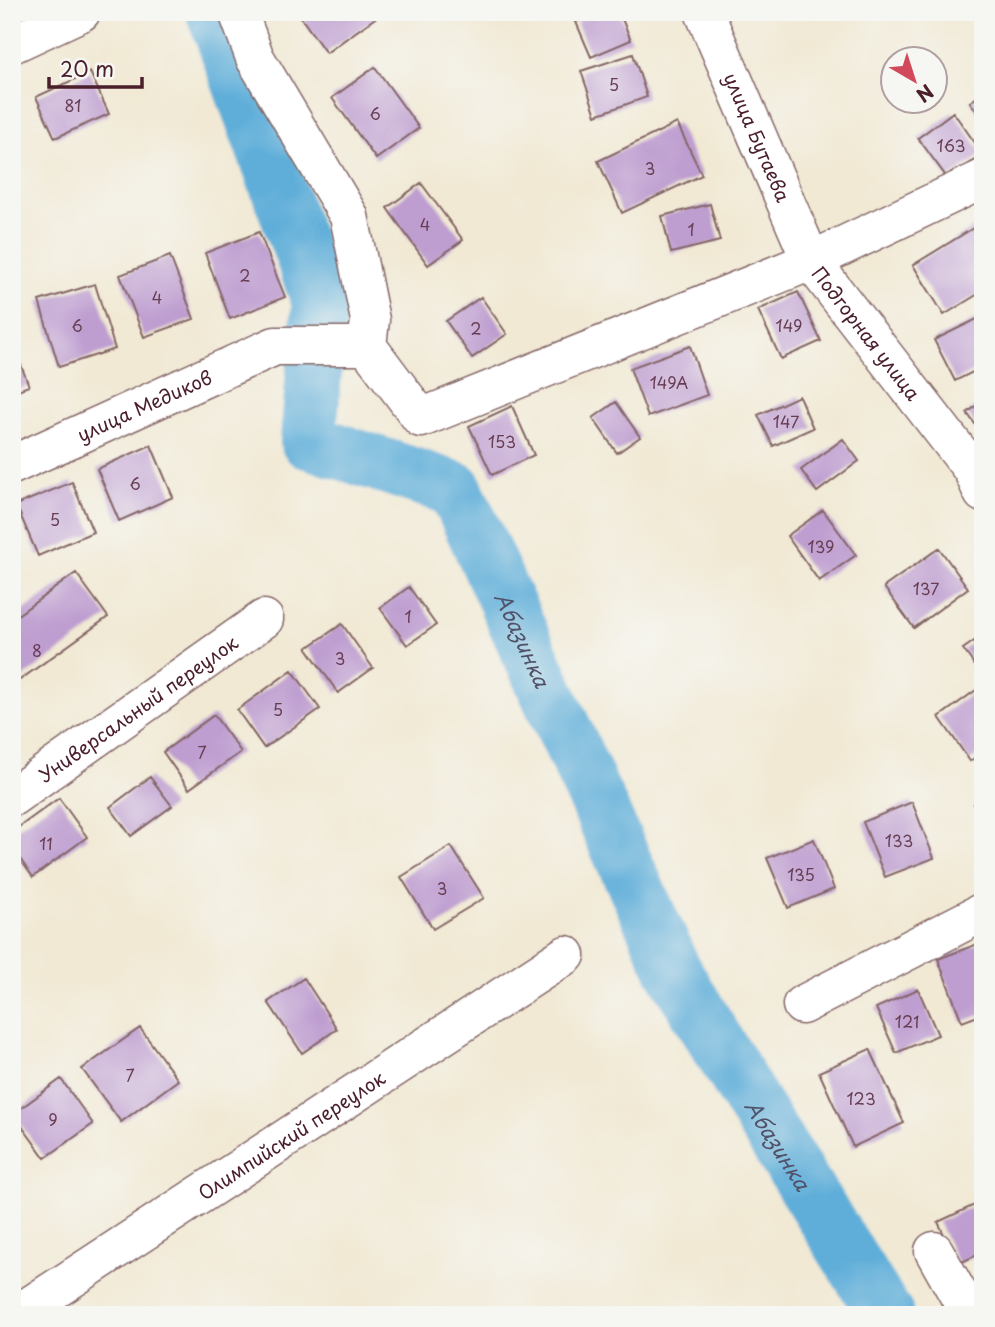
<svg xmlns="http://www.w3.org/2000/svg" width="995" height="1327" font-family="'Playpen Sans',sans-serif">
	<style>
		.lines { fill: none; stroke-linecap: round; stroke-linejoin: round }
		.river { stroke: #5faed9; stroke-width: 56 }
		.building { fill: #be9dd0 }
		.minor-casing { stroke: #846666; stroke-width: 41 }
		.minor { stroke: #fff; stroke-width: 38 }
		.labels { text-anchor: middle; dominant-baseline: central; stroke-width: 5; stroke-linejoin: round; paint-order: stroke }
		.number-label { font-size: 16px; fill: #673e54 }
		.street-label { font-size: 19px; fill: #4a1f2b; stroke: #f6f6f2 }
		.water-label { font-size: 21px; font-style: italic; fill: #515168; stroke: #f6f6f2 }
	</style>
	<rect width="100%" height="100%" fill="#f6f6f2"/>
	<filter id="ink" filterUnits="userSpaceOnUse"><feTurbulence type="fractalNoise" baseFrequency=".0143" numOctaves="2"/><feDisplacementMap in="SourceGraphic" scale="14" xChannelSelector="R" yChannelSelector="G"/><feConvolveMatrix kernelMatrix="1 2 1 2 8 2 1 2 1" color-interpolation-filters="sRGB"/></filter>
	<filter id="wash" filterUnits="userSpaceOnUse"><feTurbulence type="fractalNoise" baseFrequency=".00686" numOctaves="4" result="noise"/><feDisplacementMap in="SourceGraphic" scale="28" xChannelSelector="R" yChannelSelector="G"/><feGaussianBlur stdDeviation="1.57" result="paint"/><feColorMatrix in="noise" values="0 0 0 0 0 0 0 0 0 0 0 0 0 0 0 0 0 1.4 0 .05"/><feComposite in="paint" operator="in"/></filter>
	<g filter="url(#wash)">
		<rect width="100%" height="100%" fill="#f1e9d4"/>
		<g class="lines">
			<path class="river" id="s1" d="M 214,12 L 320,303 L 308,441 L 455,489 L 673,969 L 761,1117 L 886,1315"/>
		</g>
		<g id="blocks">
			<path class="building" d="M 297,12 L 376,12 L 378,16 L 326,53 Z
				M 599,12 L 619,12 L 631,40 L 591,57 L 576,22 Z
				M 633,54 L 647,97 L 596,115 L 581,71 Z
				M 375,67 L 419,128 L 376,159 L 332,98 Z
				M 90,72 L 109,114 L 55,138 L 36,97 Z
				M 983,93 L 983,120 L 970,102 Z
				M 953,112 L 983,154 L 948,179 L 918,138 Z
				M 677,123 L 702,175 L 622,213 L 598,161 Z
				M 421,183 L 463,240 L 428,265 L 387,208 Z
				M 710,204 L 720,241 L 671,253 L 662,216 Z
				M 983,222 L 983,291 L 944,315 L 913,265 Z
				M 259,232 L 285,297 L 230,319 L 205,253 Z
				M 170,256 L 194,319 L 144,337 L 120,275 Z
				M 95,284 L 115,349 L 59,367 L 39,301 Z
				M 798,292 L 821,341 L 781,359 L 758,310 Z
				M 481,297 L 507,334 L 472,358 L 446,321 Z
				M 983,316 L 983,367 L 955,381 L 934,340 Z
				M 12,342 L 29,386 L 12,392 Z
				M 690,346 L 707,395 L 648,417 L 630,368 Z
				M 799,396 L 813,428 L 773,446 L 758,415 Z
				M 983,401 L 983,435 L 967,413 Z
				M 616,402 L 640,437 L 617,453 L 593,418 Z
				M 512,406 L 534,455 L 492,475 L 469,426 Z
				M 843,439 L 859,461 L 817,492 L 801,470 Z
				M 151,445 L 173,497 L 119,521 L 97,469 Z
				M 72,482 L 93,532 L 38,556 L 16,505 Z
				M 823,510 L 856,555 L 819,581 L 787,536 Z
				M 939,548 L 968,588 L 914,628 L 884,587 Z
				M 76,573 L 108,617 L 14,684 L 12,619 Z
				M 409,587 L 436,625 L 407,645 L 380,608 Z
				M 342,624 L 373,668 L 338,693 L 307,648 Z
				M 983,635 L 983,677 L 963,649 Z
				M 292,670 L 320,709 L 264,748 L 237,710 Z
				M 983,685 L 983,752 L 970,761 L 939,717 Z
				M 214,715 L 241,752 L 189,789 L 163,752 Z
				M 150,777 L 172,806 L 131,836 L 110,807 Z
				M 59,798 L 87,837 L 33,877 L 12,848 L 12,832 Z
				M 983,800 L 983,820 L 974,804 Z
				M 912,802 L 934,858 L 885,877 L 863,822 Z
				M 814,839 L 834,889 L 788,908 L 767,858 Z
				M 451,846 L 484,898 L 433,929 L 401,877 Z
				M 983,942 L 983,1014 L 962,1022 L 938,959 Z
				M 304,978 L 337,1029 L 302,1053 L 268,1002 Z
				M 918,989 L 938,1035 L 896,1053 L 876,1008 Z
				M 140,1028 L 178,1080 L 121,1122 L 82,1069 Z
				M 870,1049 L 904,1123 L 853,1147 L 819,1072 Z
				M 61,1079 L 93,1124 L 45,1158 L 13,1114 Z
				M 983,1201 L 983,1252 L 958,1264 L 938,1222 Z"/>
		</g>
	</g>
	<g filter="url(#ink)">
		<use href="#blocks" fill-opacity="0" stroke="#846666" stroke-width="2"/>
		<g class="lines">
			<g class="minor-casing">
				<g id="minor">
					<path d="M 238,12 L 255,58 L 349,216 L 370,320 L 367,346 L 421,418 L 811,261 L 983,179"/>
					<path id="s2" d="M 704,12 L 811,261 L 972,469 L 983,493"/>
					<path d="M 12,44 L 81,12"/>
					<path id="s3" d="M 12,465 L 275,346 L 367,346"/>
					<path id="s4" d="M 12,797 L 264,619"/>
					<path d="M 802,1005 L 983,912"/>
					<path d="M 934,1251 L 970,1315"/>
					<path id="s5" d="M 16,1315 L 566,955"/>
				</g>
			</g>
			<use href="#minor" class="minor"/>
		</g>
	</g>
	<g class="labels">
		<g class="number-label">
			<text x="614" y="84">5</text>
			<text x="73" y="105">81</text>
			<text x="375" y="113">6</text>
			<text x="951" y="145">163</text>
			<text x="650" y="168">3</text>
			<text x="425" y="224">4</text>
			<text x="691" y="229">1</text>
			<text x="245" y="275">2</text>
			<text x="157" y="297">4</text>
			<text x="77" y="325">6</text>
			<text x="789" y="325">149</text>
			<text x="476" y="328">2</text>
			<text x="669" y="382">149А</text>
			<text x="786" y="421">147</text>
			<text x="502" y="441">153</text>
			<text x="135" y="483">6</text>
			<text x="55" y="519">5</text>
			<text x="821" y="546">139</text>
			<text x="926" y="588">137</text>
			<text x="408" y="616">1</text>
			<text x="37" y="650">8</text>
			<text x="340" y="658">3</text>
			<text x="278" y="709">5</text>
			<text x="202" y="752">7</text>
			<text x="899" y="840">133</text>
			<text x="46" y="843">11</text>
			<text x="801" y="874">135</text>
			<text x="442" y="888">3</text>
			<text x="907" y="1021">121</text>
			<text x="130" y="1075">7</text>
			<text x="861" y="1098">123</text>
			<text x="53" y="1119">9</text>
		</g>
		<g class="street-label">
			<text stroke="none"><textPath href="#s2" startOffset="136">улица Бутаева</textPath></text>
			<text stroke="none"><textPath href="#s2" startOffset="362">Подгорная улица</textPath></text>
			<text stroke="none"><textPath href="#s3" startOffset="145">улица Медиков</textPath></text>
			<text stroke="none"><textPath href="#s4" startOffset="154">Универсальный переулок</textPath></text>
			<text stroke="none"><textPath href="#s5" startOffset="329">Олимпийский переулок</textPath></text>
		</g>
		<g class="water-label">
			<text stroke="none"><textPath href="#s1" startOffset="768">Абазинка</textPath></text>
			<text stroke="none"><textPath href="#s1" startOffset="1335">Абазинка</textPath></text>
		</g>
	</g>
	<rect width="995" height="1327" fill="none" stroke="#f6f6f2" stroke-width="42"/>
	<g transform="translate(914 80) rotate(141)"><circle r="33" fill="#f6f6f2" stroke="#b1a0a2" stroke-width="2"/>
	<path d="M0-5L12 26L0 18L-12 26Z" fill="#d1495b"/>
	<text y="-10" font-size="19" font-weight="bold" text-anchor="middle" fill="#4a1f2b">N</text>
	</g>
	<path d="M49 77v10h93v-10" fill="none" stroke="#4a1f2b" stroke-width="3.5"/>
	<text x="60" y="77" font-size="21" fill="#4a1f2b" stroke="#f6f6f2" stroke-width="5" paint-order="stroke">20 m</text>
</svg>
